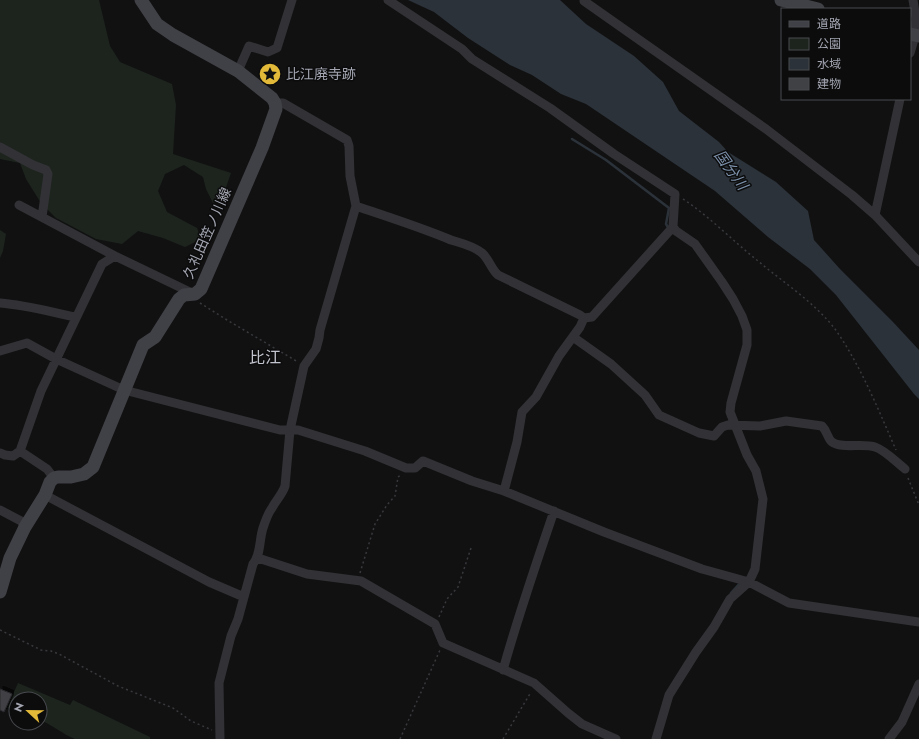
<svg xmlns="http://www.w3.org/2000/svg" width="919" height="739" font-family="Jost,'Noto Sans JP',sans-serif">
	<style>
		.green { fill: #1d241e }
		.water { fill: #2b3239 }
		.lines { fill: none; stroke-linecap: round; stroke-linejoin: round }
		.stream { stroke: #2b3239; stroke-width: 2.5 }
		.building { fill: #404145; stroke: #2b2b2e; filter: url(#shadow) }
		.path { stroke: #38393d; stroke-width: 1.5; stroke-dasharray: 2 3; stroke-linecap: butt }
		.street { stroke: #323236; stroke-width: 9 }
		.secondary { stroke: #404146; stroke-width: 13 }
		.labels { text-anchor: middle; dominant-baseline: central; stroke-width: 3; stroke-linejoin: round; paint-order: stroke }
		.poi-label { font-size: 14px; fill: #a3a6b1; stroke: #0c0c0d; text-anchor: start }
		.street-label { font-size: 14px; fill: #a3a6b1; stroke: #0c0c0d }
		.water-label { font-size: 15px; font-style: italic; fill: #7c90aa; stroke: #0c0c0d }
		.quarter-label { font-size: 16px; fill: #c3c5ce; stroke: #0c0c0d }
	</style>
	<defs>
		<filter id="shadow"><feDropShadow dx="3" dy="-3" stdDeviation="0" flood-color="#0009"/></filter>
	</defs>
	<rect width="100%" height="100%" fill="#111112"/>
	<path class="green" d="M 0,0 L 99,0 L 110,46 L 120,62 L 172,84 L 176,105 L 173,154 L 231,173 L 223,196 L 213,203 L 206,189 L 203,177 L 184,165 L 165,174 L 158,191 L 167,212 L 197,228 L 201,239 L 185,247 L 163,238 L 138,231 L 122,244 L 96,239 L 56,218 L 41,203 L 26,179 L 20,163 L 0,159 Z
		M 0,230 L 6,234 L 3,251 L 0,258 Z
		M 18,683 L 70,705 L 73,700 L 150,737 L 150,739 L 75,739 C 62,734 53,725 40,720 L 40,699 L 16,699 L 16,711 L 7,708 Z"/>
	<path class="water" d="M 408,0 L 560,0 L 586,24 L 634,56 L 663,82 L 679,111 L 719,142 L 728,152 L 776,182 L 808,211 L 814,240 L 840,269 L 893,322 L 919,350 L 919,399 L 914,394 L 836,295 L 810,269 L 768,237 L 715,191 L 586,104 L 561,94 L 532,75 L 510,65 L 468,38 L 434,12 Z"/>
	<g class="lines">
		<path class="stream" d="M 572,139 L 606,160 L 669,208 L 666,224 L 669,229
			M 731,593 L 741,582"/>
	</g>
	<path class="building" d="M 0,689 L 12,694 L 4,712 L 0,710 Z"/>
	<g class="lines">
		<path class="path" d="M 683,199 C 710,217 733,241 758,261 C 784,283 814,302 835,329 C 861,366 878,409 896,450
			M 200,303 L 227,320 L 298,362
			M 908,478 L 919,505
			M 360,573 L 375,524 L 387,505 L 395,496 L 398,477 L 401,475
			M 439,617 L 447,599 L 458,587 L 471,548
			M 0,630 L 41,650 L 51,651 L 59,654 L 118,686 L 173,708 L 191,721 L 212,730
			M 400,739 L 440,650
			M 503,739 L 531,692"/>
		<path class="street" d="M 388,0 L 462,49 L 472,59 L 550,108 L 614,154 L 675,194 L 673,227 L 676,231 L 695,244 L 722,282 L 733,299 L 742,316 L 747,330 L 747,345 L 731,403 L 730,412 L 747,455 L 756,471 L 763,499 L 755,569 L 749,582 L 730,599 L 714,627 L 696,652 L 669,695 L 656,739
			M 584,1 L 766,129 L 852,195 L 875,215 L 919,262
			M 910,53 L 915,36 L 916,18 L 913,0
			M 238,71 L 249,46 L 268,52 L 277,48 L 292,0
			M 0,147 L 33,165 L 46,170 L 48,174 L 42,217
			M 19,205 L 115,256 L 194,294
			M 356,206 C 388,217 420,227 451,240 C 461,243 474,246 482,253 C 489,259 491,269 498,275 L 580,315 L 584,318 L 592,317 L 673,227
			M 875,215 L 900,99
			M 0,303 C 26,305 51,312 76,317
			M 573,337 L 611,364 L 645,395 L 659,415 L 699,433 L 714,436 L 722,427 L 728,425 L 760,426 L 786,421 L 822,426 C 828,432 827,438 832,442 C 841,449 864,443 875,447 C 885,450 897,463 905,469
			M 0,351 L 27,343 L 56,359 L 124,390 L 280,430 L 298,430 L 365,451 L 406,468 L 415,468 L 423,461 L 472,481 L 504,491 L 604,532 L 702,569 L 749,582 L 789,603 L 919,622
			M 0,453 L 5,455 L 13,456 L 20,451
			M 54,478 L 47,469 L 20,451 L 41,391 L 102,264 L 115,256
			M 504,491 L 517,442 L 522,412 L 536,397 L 559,356 L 580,327 L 584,318
			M 45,495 L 209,582 L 244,597
			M 0,510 L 21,521 L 25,527
			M 258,558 L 307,574 L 361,581 L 435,624 L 443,643 L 534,683 L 568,713 L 582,724 L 616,739
			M 503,670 C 518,616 536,564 554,511
			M 220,739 L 219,683 L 231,636 L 238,619 L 253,564 C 261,555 259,540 263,528 C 265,522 268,513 272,508 C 276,500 282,495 285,486 L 290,430 L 304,366 L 316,349 L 319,338 L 320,330 L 356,206 L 350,176 L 349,146 L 347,140 L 283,103 L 275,103
			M 889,739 L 902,722 L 919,684"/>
		<path class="secondary" d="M 781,0 L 818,9
			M 910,34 L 919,36
			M 0,592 L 10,558 L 25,527 L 45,495 L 50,482 L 54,478 L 58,477 L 71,477 L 84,474 L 93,467 L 143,345 L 155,337 L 179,299 L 184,295 L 195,294 L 201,289 L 262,148 L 276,109 L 275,103 L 272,98 L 238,71 L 173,35 L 157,24 L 141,0"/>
	</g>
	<defs>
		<g id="sight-disc" transform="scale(1.15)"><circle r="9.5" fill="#e2b938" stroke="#0c0c0d"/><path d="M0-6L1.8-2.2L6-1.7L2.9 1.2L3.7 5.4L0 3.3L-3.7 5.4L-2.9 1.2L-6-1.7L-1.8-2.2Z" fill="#111"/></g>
	</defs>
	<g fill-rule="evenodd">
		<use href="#sight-disc" x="270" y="74"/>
	</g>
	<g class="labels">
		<g class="poi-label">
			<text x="286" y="74">比江廃寺跡</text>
		</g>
		<g class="street-label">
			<text transform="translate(207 233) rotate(-66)">久礼田笠ノ川線</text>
		</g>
		<g class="water-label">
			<text transform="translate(731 170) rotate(54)">国分川</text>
		</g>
		<g class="quarter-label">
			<text x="265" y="357">比江</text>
		</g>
	</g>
	<rect x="781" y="8" width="130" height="92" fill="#0c0c0d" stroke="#484a4f"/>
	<rect x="789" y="21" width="20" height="6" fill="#404146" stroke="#484a4f"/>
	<text x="817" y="28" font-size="12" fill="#a3a6b1">道路</text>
	<rect x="789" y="38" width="20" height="12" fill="#1d241e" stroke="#484a4f"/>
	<text x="817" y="48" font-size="12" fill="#a3a6b1">公園</text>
	<rect x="789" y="58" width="20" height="12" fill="#2b3239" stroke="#484a4f"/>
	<text x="817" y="68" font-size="12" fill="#a3a6b1">水域</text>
	<rect x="789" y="78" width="20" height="12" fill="#404145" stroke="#484a4f"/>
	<text x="817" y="88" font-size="12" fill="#a3a6b1">建物</text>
	<g transform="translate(28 711) rotate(292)"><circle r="19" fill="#0c0c0d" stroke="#484a4f"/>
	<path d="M0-3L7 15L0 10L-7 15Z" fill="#e2b938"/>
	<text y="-6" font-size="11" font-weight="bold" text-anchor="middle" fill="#a3a6b1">N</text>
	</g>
</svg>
